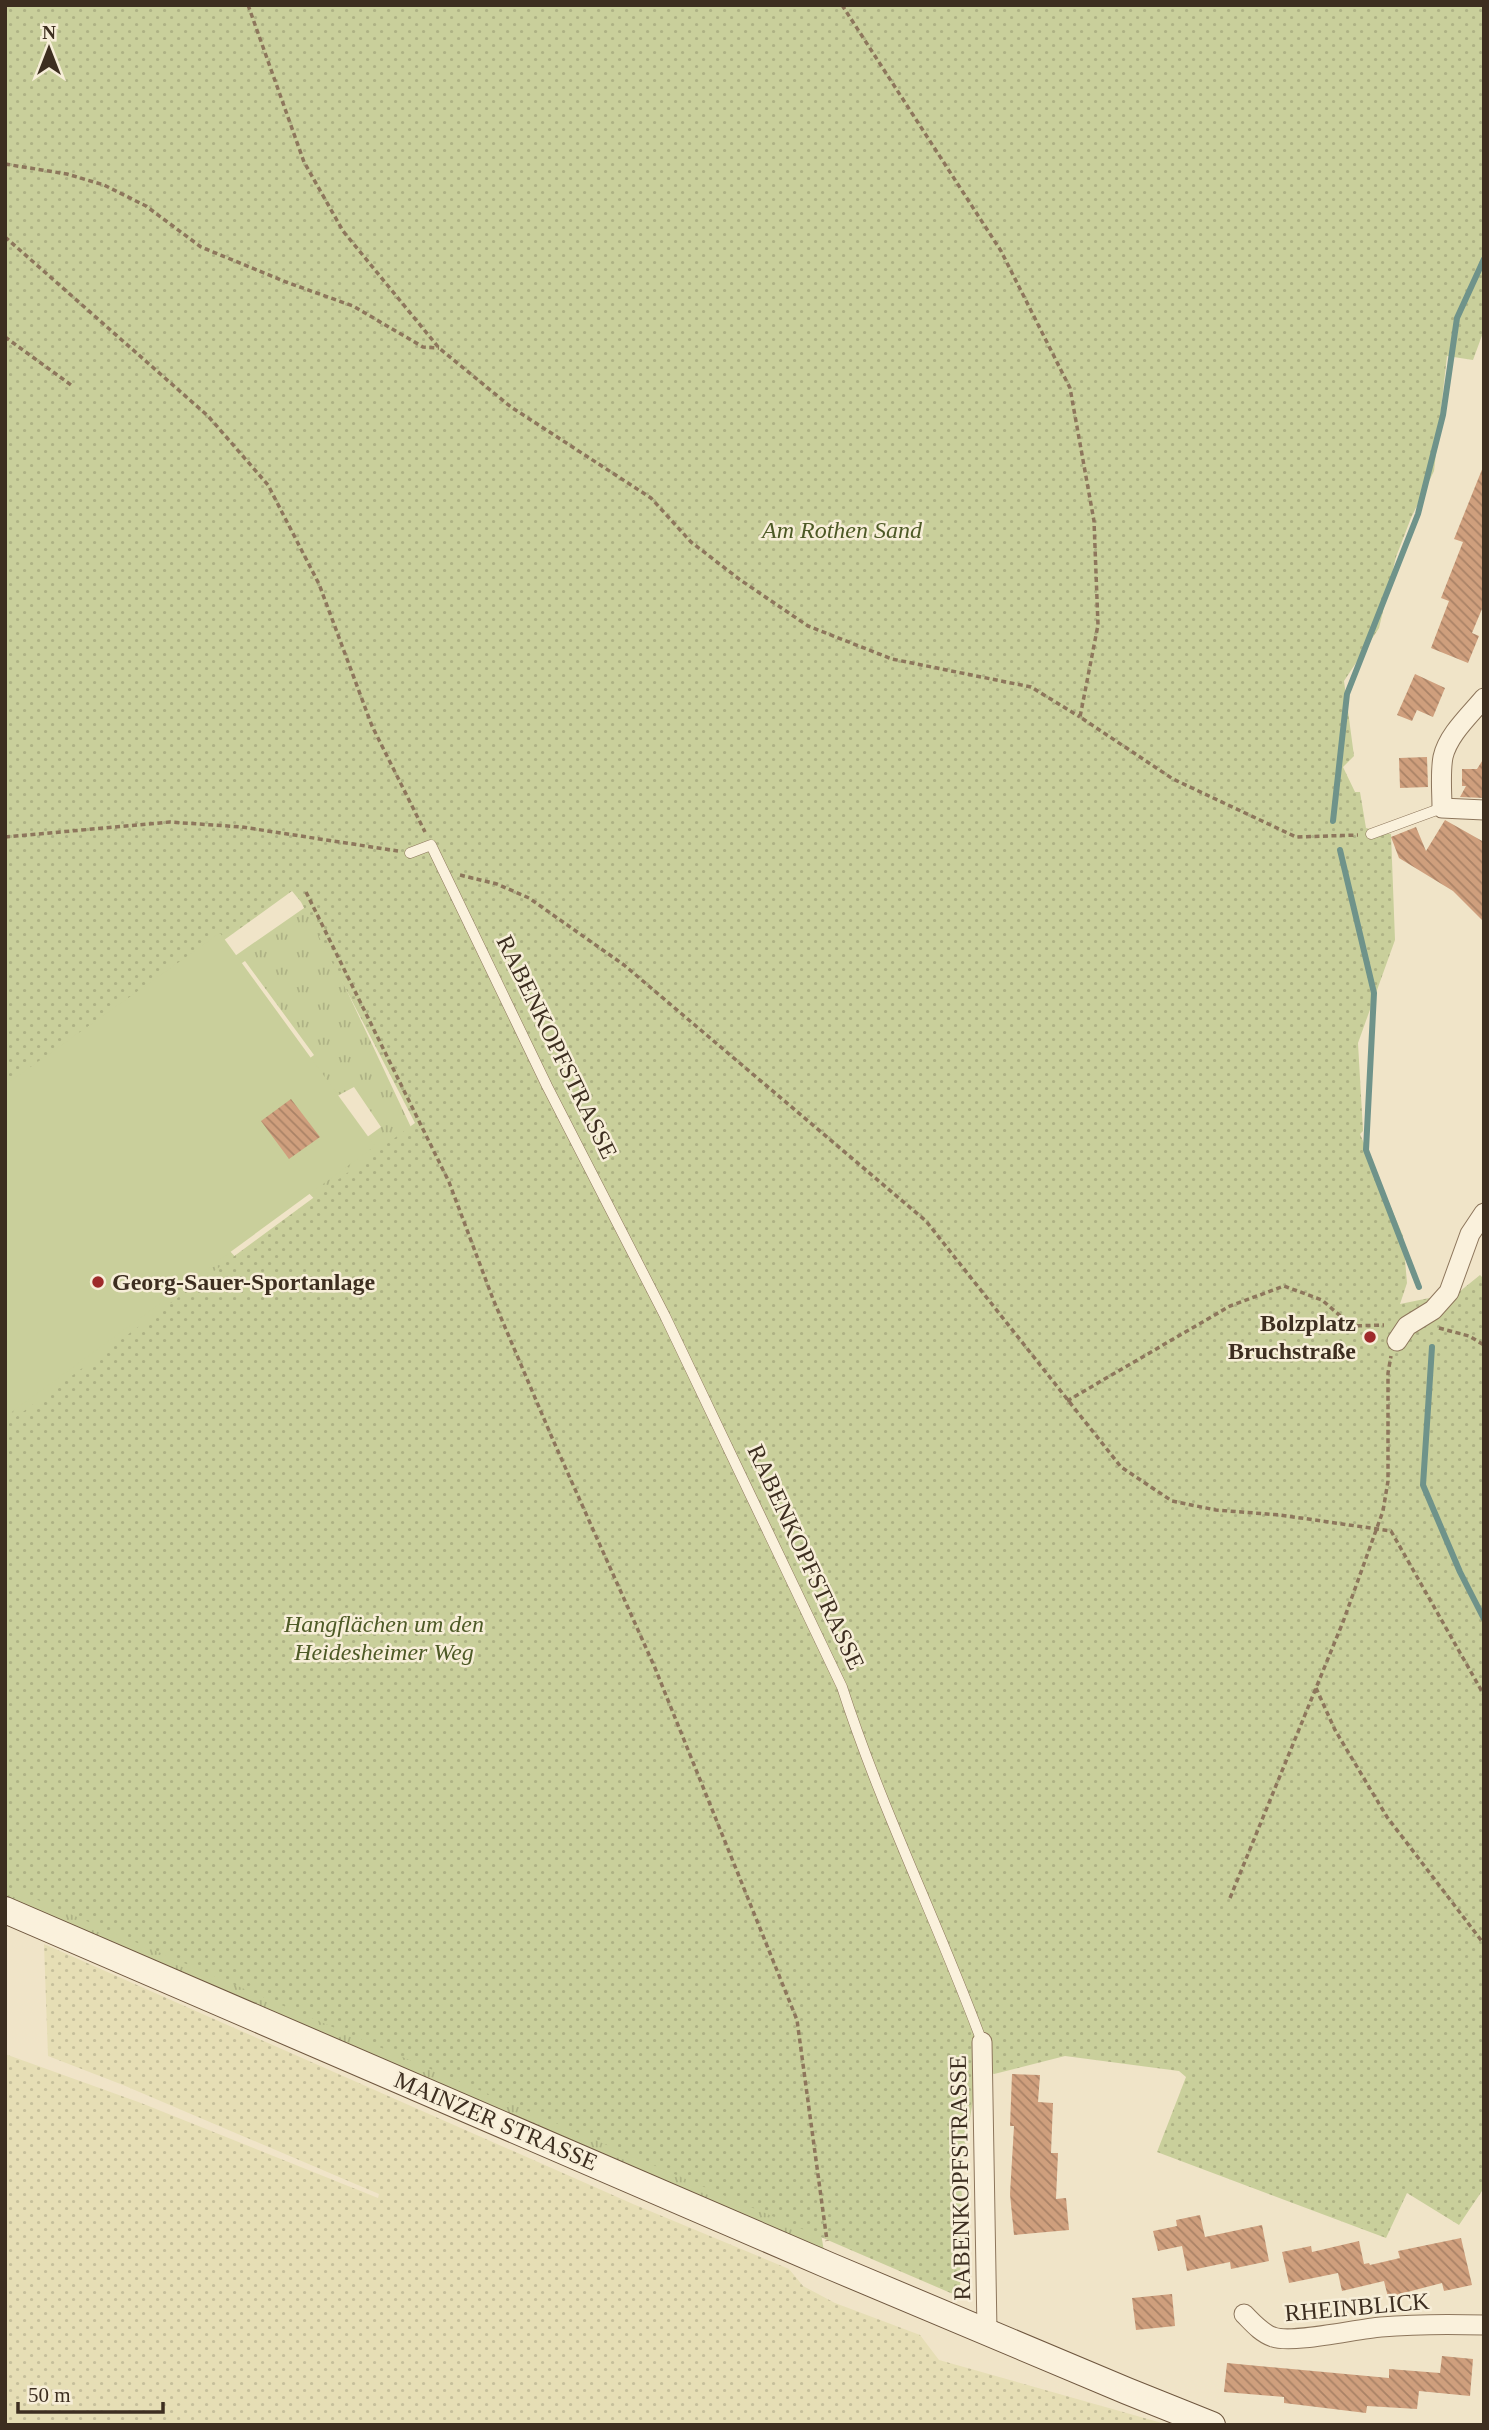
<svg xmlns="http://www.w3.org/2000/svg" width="1489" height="2430" font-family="Georgia,serif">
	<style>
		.farmland { fill: url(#farmland-dots) }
		.grass { fill: url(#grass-tufts) }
		.park { fill: url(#park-dots) }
		.pitch { fill: #c9cf9b }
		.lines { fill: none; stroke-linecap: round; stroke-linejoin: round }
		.stream { stroke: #6f938a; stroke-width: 6 }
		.building { fill: url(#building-back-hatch) }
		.lane-casing { stroke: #8d765c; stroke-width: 11 }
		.street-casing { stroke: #8d765c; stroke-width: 21 }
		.secondary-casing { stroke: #6f573f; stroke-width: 28 }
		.path { stroke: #8d765c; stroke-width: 3.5; stroke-dasharray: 5 3.5; stroke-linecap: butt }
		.lane { stroke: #faf1dc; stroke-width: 10 }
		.street { stroke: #faf1dc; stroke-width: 19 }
		.secondary { stroke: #faf1dc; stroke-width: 26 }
		.poi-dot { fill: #9e2a2b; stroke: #f7eed8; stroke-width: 2.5 }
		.labels { text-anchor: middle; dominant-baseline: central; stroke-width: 5; stroke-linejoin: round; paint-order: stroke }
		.park-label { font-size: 24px; font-style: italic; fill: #4d5a26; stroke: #f7eed8 }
		.street-label { font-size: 24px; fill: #3d2e20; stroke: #f7eed8 }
		.poi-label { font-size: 24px; font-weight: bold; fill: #3d2e20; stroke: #f7eed8; text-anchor: start }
	</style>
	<defs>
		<pattern id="farmland-dots" width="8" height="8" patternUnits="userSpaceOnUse" patternTransform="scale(1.75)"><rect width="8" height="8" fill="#e6deb5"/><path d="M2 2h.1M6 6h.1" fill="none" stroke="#c6bf9b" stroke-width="1.8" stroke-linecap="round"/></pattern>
		<pattern id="grass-tufts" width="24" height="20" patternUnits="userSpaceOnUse" patternTransform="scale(1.75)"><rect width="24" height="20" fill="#c9cf9b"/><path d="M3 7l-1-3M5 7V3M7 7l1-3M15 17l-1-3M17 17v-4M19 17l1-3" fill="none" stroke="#aeb285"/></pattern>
		<pattern id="park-dots" width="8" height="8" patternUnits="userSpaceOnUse" patternTransform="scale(1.75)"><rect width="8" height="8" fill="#c9cf9b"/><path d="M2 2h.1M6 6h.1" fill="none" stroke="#aeb285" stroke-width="1.8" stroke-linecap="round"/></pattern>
		<pattern id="building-back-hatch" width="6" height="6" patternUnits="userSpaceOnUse" patternTransform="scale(1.75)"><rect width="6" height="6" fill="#cf9f7d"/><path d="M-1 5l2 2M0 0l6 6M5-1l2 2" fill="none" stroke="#a98266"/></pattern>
	</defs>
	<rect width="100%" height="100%" fill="#f0e4c8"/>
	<path class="farmland" d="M 44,1944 L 633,2204 L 789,2269 L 803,2286 L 835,2303 L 920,2335 L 939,2360 L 1169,2425 L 5,2425 L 5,2054 L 141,2103 L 378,2198 L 379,2194 L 123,2085 L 48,2056 Z"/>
	<path class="grass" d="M 307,906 L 417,1140 L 325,1210 L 301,1185 L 381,1127 L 354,1087 L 328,1101 L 301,1065 L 314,1055 L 245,961 L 236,967 L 232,958 Z
		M 228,1249 L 240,1262 L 5,1431 L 5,1406 Z
		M 5,1871 L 785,2026 L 824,2251 L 5,1899 Z"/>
	<path class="park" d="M 5,5 L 1484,5 L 1484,330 L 1473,360 L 1447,356 L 1434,471 L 1411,518 L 1396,557 L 1379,628 L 1344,681 L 1354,756 L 1343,767 L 1355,792 L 1360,792 L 1366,828 L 1391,834 L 1395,940 L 1358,1043 L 1363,1131 L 1360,1134 L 1403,1236 L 1407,1283 L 1400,1304 L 1459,1292 L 1480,1275 L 1484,1279 L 1484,2188 L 1459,2225 L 1407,2193 L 1386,2238 L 1157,2152 L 1186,2077 L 1179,2071 L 1065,2056 L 994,2074 L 974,2064 L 973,2101 L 962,2162 L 960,2297 L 5,1886 L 5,1425 L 415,1123 L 301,902 L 292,891 L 5,1098 Z"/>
	<path class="pitch" d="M 220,933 L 375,1146 L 5,1417 L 5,1085 Z"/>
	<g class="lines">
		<path class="stream" d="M 1333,821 L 1347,694 L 1418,514 L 1443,415 L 1457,318 L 1484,259
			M 1340,850 L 1374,993 L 1366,1150 L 1419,1287
			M 1432,1347 L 1423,1485 L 1460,1572 L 1484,1619"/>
	</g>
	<path class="building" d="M 1483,467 L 1484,604 L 1472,633 L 1479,636 L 1468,663 L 1431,648 L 1449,601 L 1441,598 L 1463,542 L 1454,539 Z
		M 1415,674 L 1445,688 L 1433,717 L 1417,710 L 1412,721 L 1397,715 Z
		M 1427,757 L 1428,787 L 1400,788 L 1399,758 Z
		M 1484,758 L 1484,798 L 1460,797 L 1466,786 L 1462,786 L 1462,769 L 1477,769 Z
		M 1445,820 L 1484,842 L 1484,922 L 1453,891 L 1399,858 L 1391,837 L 1416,827 L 1426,851 Z
		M 291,1099 L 320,1137 L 289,1159 L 261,1121 Z
		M 1012,2074 L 1040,2075 L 1038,2102 L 1053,2103 L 1051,2153 L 1058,2153 L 1056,2199 L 1066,2198 L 1069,2230 L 1014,2235 L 1010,2194 L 1014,2126 L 1010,2126 Z
		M 1200,2215 L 1205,2237 L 1262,2225 L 1269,2261 L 1231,2269 L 1230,2262 L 1187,2271 L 1182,2246 L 1158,2251 L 1153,2231 L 1177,2226 L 1176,2220 Z
		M 1461,2238 L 1472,2285 L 1444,2291 L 1442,2283 L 1388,2297 L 1384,2281 L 1342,2291 L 1338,2273 L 1289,2283 L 1282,2252 L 1311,2246 L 1312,2252 L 1359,2241 L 1364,2264 L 1369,2263 L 1370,2265 L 1400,2258 L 1398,2251 Z
		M 1172,2294 L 1175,2326 L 1136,2330 L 1132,2298 Z
		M 1442,2356 L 1473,2359 L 1470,2396 L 1419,2391 L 1417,2409 L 1367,2406 L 1366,2413 L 1284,2403 L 1284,2397 L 1224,2392 L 1227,2363 L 1389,2378 L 1389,2369 L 1440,2373 Z"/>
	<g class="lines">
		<g class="lane-casing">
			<path id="lane" d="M 1371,834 L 1442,808
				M 410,853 L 431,845 L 547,1086 L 665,1316 L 842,1687 C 881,1808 938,1923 982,2042"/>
		</g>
		<g class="street-casing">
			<path id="street" d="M 1484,698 C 1469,716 1448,735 1443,757 C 1440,773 1442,792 1442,808 L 1484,810
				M 1397,1341 L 1407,1326 L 1433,1310 L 1449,1292 L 1470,1234 L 1484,1213
				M 982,2042 L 987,2331
				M 1244,2314 C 1252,2322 1261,2333 1273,2337 C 1292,2344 1356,2329 1381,2327 C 1415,2324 1449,2324 1484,2325"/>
		</g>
		<g class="secondary-casing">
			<path id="secondary" d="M 5,1910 L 830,2266 L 1127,2391 L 1212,2425"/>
		</g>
		<path class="path" d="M 248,5 L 304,162 L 343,231 L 439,348 L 511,407 L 651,498 L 691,542 L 739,579 L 808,626 L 892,659 L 1031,687 L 1080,717
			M 842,5 L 1001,251 L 1070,388 L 1094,521 L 1098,625 L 1080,717 L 1173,779 L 1296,837 L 1358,835
			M 5,164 L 67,174 L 104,185 L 146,206 L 201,247 L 286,282 L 353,306 L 423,347 L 439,348
			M 5,237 L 208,416 L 268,485 L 319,584 L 372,726 L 425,832
			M 5,337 L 71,385
			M 5,837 L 170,822 L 242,827 L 398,851
			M 460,875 L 497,884 L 529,898 L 624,965 L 926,1221 L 1121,1467 L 1172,1501 L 1216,1510 L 1280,1515 L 1391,1531 L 1484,1695
			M 306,892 L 449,1182 L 493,1299 L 553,1440 L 655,1668 L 797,2020 L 827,2241
			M 1439,1328 L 1469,1336 L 1484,1345
			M 1067,1401 L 1230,1306 L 1284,1286 L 1322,1300 L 1352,1326 L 1384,1325
			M 1316,1688 L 1335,1730 L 1387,1817 L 1484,1944
			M 1230,1898 L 1343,1622 L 1383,1511 L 1388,1481 L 1388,1373 L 1391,1356"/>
		<use href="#lane" class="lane"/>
		<use href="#street" class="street"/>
		<use href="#secondary" class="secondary"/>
	</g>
	<g class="poi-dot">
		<circle cx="98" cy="1282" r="7"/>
		<circle cx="1370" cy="1337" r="7"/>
	</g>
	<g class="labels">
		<g class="park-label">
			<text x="842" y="530">Am Rothen Sand</text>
			<text x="384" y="1624">Hangflächen um den<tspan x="384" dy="28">Heidesheimer Weg</tspan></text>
		</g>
		<g class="street-label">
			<text transform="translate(557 1047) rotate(64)">RABENKOPFSTRASSE</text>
			<text transform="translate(806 1557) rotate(65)">RABENKOPFSTRASSE</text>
			<text transform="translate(496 2121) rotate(23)">MAINZER STRASSE</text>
			<text transform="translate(960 2178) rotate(-91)">RABENKOPFSTRASSE</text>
			<text transform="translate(1357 2307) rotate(-5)">RHEINBLICK</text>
		</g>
		<g class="poi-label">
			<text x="112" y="1282">Georg-Sauer-Sportanlage</text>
			<text x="1356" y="1323" text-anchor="end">Bolzplatz<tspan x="1356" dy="28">Bruchstraße</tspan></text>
		</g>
	</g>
	<rect width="1489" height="2430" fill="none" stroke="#3d2e20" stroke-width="14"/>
	<g transform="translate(49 49)" stroke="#f7eed8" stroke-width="5" paint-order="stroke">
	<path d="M0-5L12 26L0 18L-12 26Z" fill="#3d2e20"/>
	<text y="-10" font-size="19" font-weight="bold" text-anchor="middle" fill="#3d2e20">N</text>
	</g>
	<path d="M18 2402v10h145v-10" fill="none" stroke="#3d2e20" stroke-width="3.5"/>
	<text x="28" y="2402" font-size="21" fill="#3d2e20" stroke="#f7eed8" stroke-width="5" paint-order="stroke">50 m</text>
</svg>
